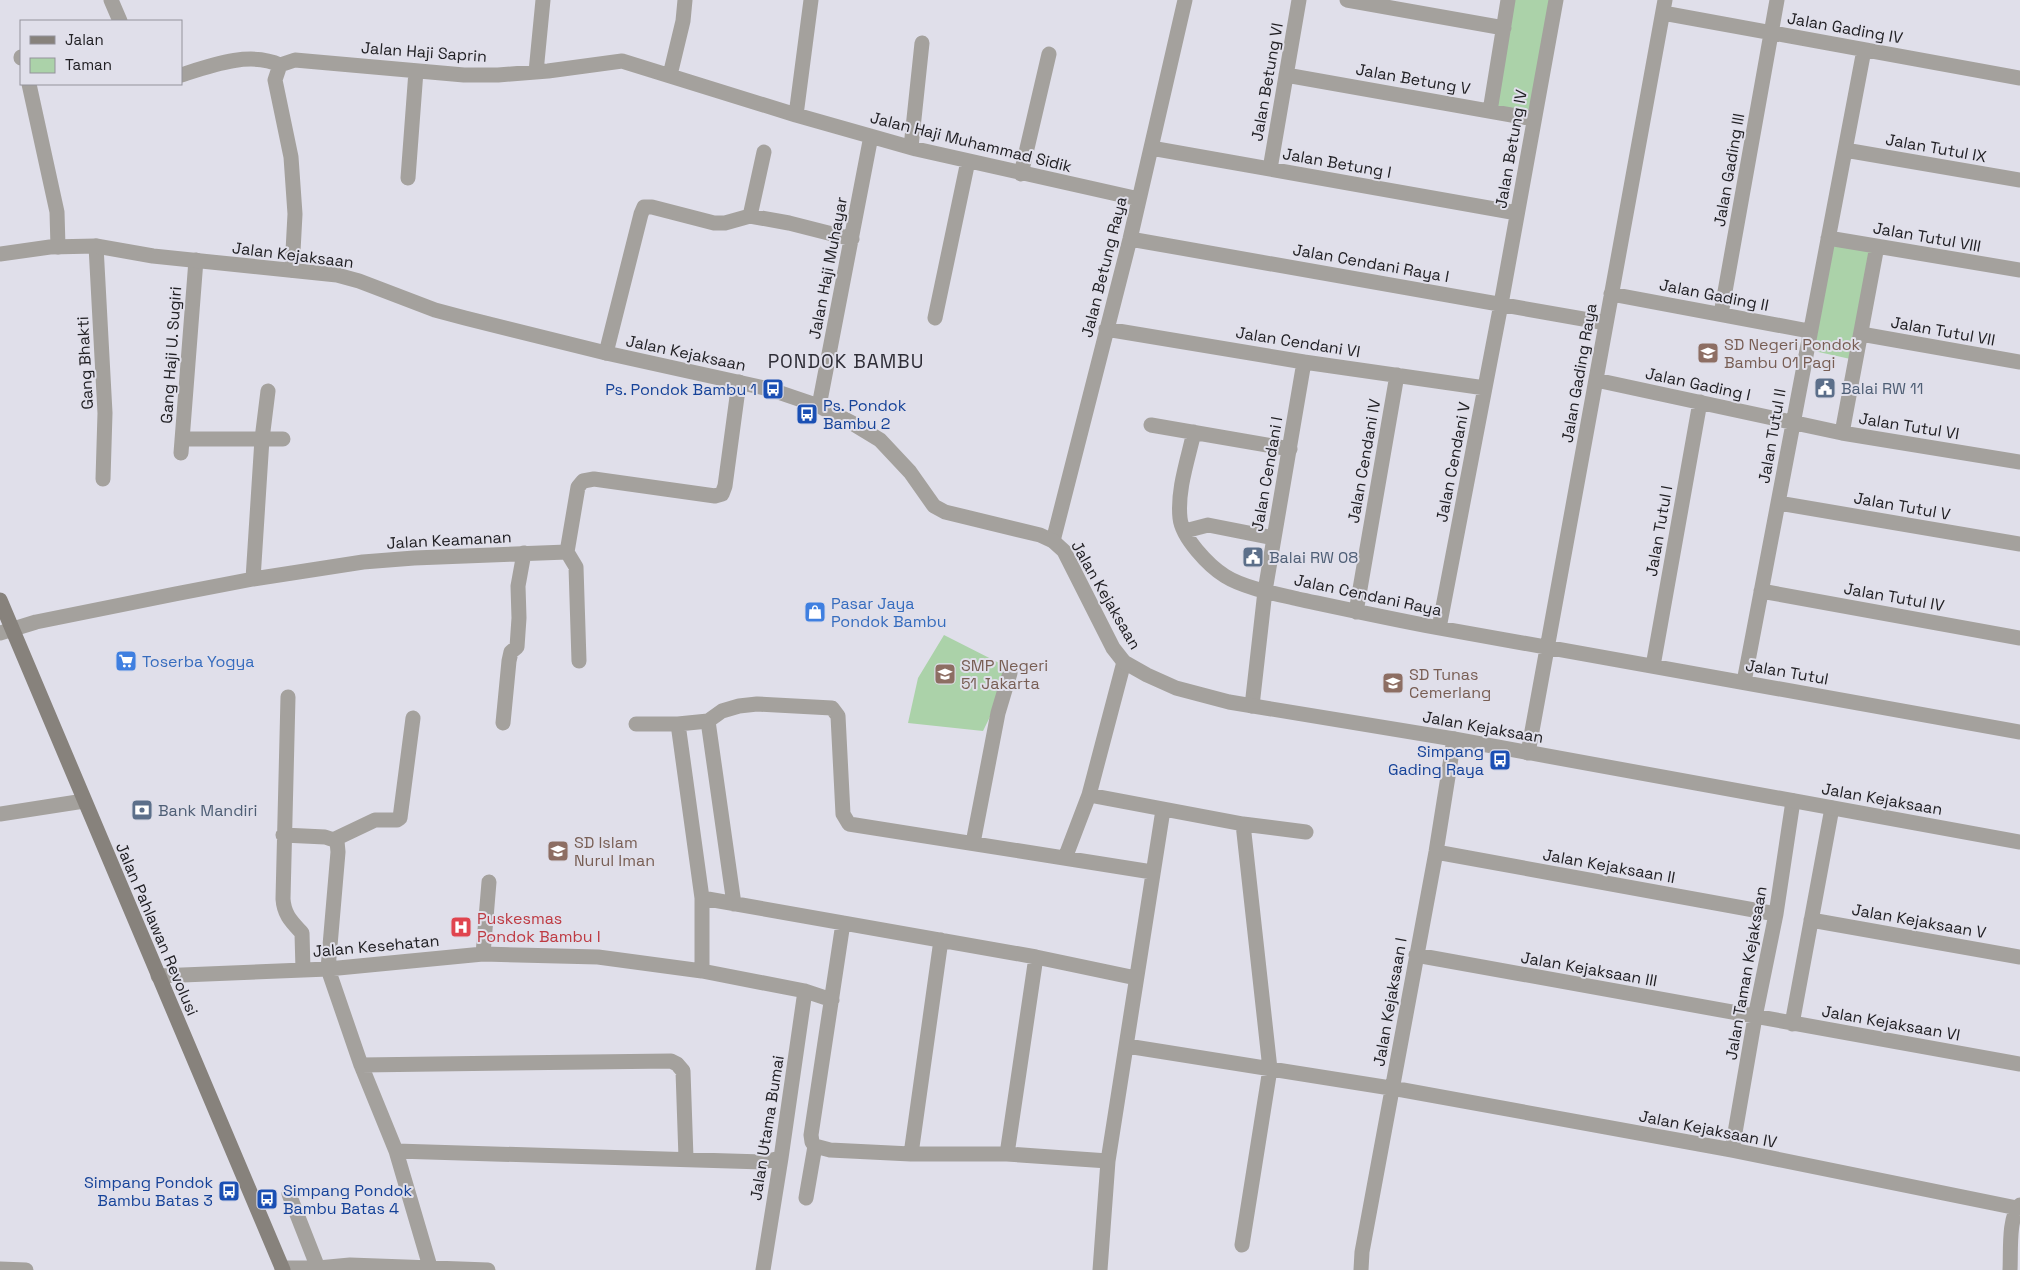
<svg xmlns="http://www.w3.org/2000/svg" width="2020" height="1270" font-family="'Space Grotesk',sans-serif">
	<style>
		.green { fill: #abd2a9 }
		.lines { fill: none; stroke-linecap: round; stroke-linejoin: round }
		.minor { stroke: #a4a19d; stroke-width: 15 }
		.tertiary { stroke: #a4a19d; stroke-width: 15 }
		.secondary { stroke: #87827c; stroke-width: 15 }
		.labels { text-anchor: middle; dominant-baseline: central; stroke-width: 4; stroke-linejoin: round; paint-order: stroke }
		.street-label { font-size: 16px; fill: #212024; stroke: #e0dfea }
		.education-label { font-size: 16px; fill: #785e54; stroke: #e0dfea; text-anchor: start }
		.service-label { font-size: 16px; fill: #4e5e75; stroke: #e0dfea; text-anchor: start }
		.transit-label { font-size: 16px; fill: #164399; stroke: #e0dfea; text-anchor: end }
		.shop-label { font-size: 16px; fill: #366cbe; stroke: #e0dfea; text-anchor: start }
		.health-label { font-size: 16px; fill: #be3a42; stroke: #e0dfea; text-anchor: start }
		.quarter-label { font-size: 19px; letter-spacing: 1px; fill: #2e2d36; stroke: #e0dfea }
	</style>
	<rect width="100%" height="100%" fill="#e0dfea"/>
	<path class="green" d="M 1510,0 L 1555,0 L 1533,114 L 1493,109 Z
		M 1834,240 L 1875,248 L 1855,360 L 1814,351 Z
		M 944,635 L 1013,670 L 983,731 L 908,723 L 918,678 Z"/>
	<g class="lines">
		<path class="minor" d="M 111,0 L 120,21
			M 1347,0 L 1504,28
			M 1663,13 L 2020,78
			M 21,57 L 21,58
			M 280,65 L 295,60 L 464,75 L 498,75 L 548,71 L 622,61 L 796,115 L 916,149 L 1139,199
			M 280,65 L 275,80 L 291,157 L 295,214 L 292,270
			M 536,72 L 543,0
			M 181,75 C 212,65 250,51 280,65
			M 670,75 L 683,21 L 685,0
			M 1286,75 L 1534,119
			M 29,84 L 57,212 L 58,247
			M 1490,111 L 1508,0
			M 796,115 L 811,0
			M 911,147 L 922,43
			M 1151,148 L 1517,213
			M 1845,150 L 2020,180
			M 764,152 L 750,216 L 789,223 L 852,239
			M 1270,169 L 1299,0
			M 1021,174 L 1049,54
			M 408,178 L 416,71
			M 1828,238 L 2020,270
			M 1130,239 L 1606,323
			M 96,246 L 105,413 L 103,479
			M 1611,294 L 1809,331
			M 1721,314 L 1777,0
			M 935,318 L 968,161
			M 1106,329 L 1304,362 L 1485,388
			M 1861,334 L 2020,362
			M 606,353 L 641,214 L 644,207 L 652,207 L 714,223 L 725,223 L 750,216
			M 1596,380 L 1842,433 L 2020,462
			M 819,406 L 871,136
			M 1151,425 L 1290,449
			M 1194,432 C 1188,459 1177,490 1180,518 C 1182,538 1209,566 1225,576 C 1244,588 1277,594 1298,599 C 1345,609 1391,619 1439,628 L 2020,732
			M 1842,433 L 1877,246
			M 182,439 L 283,439
			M 181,453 L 196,260
			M 1778,503 L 2020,544
			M 1185,531 L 1208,525 L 1274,538
			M 1053,541 L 1130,239 L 1185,0
			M 567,552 L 578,487 L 583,481 L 594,479 L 715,496 L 722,494 L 725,486 L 739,382
			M 567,552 L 576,567 L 579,661
			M 253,579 L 262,439 L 268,391
			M 1761,591 L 2020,638
			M 1356,612 L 1397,375
			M 1439,628 L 1501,304 L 1556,0
			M 0,633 L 36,622 L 175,594 L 253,579 L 363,562 L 414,558 L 567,552
			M 1653,666 L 1700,402
			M 1744,682 L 1864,50
			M 288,697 L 283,899 C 284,915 292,922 302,933 L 303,970
			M 1252,706 L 1265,591 L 1304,362
			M 708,721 L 734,904
			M 503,723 L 509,661 L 511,652 L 517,647 L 519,618 L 518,586 L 524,553
			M 636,724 L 678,724 L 708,721 L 722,711 L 739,706 L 757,704 L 832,708 L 838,716 L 843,814 L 849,824 L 1152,872
			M 678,724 L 702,898 L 702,971
			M 1528,753 L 1665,0
			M 1089,795 L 1243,824 L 1270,1069 L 1242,1245
			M 0,814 L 84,801
			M 1243,824 L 1306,832
			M 283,835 L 325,837 L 337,841 L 338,852 L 328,969 L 361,1065 L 396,1151 L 431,1270
			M 335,839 L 375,820 L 397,820 L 400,818 L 413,718
			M 973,843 L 998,713 L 1010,673
			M 1436,852 L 1776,914
			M 1065,858 L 1089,795 L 1124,662
			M 702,898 L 1036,957 L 1136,978
			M 1811,920 L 2020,957
			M 843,923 L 811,1135 L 812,1142 L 815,1146 L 830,1150 L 911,1154 L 1007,1154 L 1108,1161 L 1163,810
			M 483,954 L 489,882
			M 1416,955 L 2020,1064
			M 158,976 L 328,969 L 483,954 L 598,957 L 702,971 L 805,991 L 832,1000
			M 1792,1024 L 1832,808
			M 1127,1046 L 1403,1090 L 1732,1150 L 2017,1208
			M 361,1065 L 671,1061 L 677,1064 L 683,1071 L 686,1158
			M 1732,1150 L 1755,1017 L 1776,914 L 1793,801
			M 396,1151 L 763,1162 L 781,1158
			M 911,1154 L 941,940
			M 1007,1154 L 1036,957
			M 289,1194 L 318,1268 L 322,1270
			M 806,1198 L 815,1146
			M 282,1268 L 318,1268 L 350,1265 L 488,1270
			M 763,1270 L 781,1158 L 805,991
			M 1100,1270 L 1108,1161
			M 1361,1270 L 1362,1252 L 1436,852 L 1454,739
			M 2010,1270 C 2011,1253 2008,1217 2020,1205"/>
		<path class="tertiary" d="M 0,254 L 50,247 L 96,246 L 153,256 L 337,275 L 359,281 L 435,310 L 465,318 L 606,353 L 769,389 L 819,406 L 852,423 L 880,440 L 910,472 L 934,506 L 945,512 L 1040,535 L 1053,541 L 1064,551 L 1113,648 L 1124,662 L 1147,675 L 1176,688 L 1229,702 L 1454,739 L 2020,842
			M 0,1269 L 26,1270"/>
		<path class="secondary" d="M 0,600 L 283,1270"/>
	</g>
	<defs>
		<g id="school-square" transform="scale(1.125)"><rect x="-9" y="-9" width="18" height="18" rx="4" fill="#8d6e63" stroke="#e0dfea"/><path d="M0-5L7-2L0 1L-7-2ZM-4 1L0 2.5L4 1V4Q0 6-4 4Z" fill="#fff"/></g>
		<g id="civic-square" transform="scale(1.125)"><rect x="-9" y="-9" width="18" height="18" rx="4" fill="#5c6f8a" stroke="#e0dfea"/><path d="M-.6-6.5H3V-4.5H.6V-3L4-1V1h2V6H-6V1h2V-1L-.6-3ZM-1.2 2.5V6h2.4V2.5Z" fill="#fff"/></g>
		<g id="bus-square" transform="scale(1.125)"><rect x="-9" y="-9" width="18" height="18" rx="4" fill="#1a4fb4" stroke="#e0dfea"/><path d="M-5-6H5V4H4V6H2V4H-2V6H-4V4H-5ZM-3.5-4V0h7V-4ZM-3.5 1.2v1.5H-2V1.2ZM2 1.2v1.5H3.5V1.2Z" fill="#fff"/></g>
		<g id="shop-square" transform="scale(1.125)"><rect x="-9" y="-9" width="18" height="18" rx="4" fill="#3f7fe0" stroke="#e0dfea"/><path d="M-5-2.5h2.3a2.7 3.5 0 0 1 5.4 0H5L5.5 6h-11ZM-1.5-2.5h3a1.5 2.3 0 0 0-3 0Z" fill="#fff"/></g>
		<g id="supermarket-square" transform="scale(1.125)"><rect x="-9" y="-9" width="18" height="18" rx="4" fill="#3f7fe0" stroke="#e0dfea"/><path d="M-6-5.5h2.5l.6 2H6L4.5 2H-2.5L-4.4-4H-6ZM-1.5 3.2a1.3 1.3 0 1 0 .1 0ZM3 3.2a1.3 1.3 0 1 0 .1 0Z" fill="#fff"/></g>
		<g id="bank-square" transform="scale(1.125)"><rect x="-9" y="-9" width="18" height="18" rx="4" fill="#5c6f8a" stroke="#e0dfea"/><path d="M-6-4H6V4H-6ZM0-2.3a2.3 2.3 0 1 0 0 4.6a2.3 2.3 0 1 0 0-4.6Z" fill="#fff"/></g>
		<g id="hospital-square" transform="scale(1.125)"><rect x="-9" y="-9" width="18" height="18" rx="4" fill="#e0444e" stroke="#e0dfea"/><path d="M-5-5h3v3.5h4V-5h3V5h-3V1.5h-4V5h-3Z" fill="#fff"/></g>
	</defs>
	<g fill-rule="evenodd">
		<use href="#school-square" x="1708" y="353"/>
		<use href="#civic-square" x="1825" y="388"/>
		<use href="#bus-square" x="773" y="389"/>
		<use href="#bus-square" x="807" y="414"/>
		<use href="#civic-square" x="1253" y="557"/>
		<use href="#shop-square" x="815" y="612"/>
		<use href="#supermarket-square" x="126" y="661"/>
		<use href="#school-square" x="945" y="674"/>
		<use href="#school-square" x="1393" y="683"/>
		<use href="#bus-square" x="1500" y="760"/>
		<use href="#bank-square" x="142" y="810"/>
		<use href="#school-square" x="558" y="851"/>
		<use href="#hospital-square" x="461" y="927"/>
		<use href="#bus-square" x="229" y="1191"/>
		<use href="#bus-square" x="267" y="1199"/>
	</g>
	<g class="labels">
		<g class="street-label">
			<text transform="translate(1845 28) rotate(10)">Jalan Gading IV</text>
			<text transform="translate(424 52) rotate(4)">Jalan Haji Saprin</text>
			<text transform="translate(1413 79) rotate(10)">Jalan Betung V</text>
			<text transform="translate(1267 82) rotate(-80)">Jalan Betung VI</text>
			<text transform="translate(971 142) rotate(14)">Jalan Haji Muhammad Sidik</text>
			<text transform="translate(1936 148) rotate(10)">Jalan Tutul IX</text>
			<text transform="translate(1511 149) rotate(-80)">Jalan Betung IV</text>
			<text transform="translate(1337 163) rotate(10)">Jalan Betung I</text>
			<text transform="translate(1729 170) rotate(-80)">Jalan Gading III</text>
			<text transform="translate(1927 237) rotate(10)">Jalan Tutul VIII</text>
			<text transform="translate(293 255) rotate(7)">Jalan Kejaksaan</text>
			<text transform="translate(1371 263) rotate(10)">Jalan Cendani Raya I</text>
			<text transform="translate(1104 267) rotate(-76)">Jalan Betung Raya</text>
			<text transform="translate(828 268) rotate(-79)">Jalan Haji Muhayar</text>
			<text transform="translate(1714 295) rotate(11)">Jalan Gading II</text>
			<text transform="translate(1943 331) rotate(10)">Jalan Tutul VII</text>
			<text transform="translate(1298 342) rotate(9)">Jalan Cendani VI</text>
			<text transform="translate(686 353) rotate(12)">Jalan Kejaksaan</text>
			<text transform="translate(171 355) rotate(-86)">Gang Haji U. Sugiri</text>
			<text transform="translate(85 363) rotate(-93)">Gang Bhakti</text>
			<text transform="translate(1579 373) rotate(-80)">Jalan Gading Raya</text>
			<text transform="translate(1698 384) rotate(12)">Jalan Gading I</text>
			<text transform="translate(1909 426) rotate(9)">Jalan Tutul VI</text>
			<text transform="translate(1772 436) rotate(-80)">Jalan Tutul II</text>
			<text transform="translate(1364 461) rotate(-80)">Jalan Cendani IV</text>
			<text transform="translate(1453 462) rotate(-79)">Jalan Cendani V</text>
			<text transform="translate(1267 474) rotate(-80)">Jalan Cendani I</text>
			<text transform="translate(1902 506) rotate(10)">Jalan Tutul V</text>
			<text transform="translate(1659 531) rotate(-80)">Jalan Tutul I</text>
			<text transform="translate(449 540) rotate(-3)">Jalan Keamanan</text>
			<text transform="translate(1106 595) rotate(60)">Jalan Kejaksaan</text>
			<text transform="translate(1368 595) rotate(12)">Jalan Cendani Raya</text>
			<text transform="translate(1894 597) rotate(10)">Jalan Tutul IV</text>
			<text transform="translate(1787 672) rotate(10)">Jalan Tutul</text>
			<text transform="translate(1483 727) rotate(10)">Jalan Kejaksaan</text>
			<text transform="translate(1882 799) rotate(10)">Jalan Kejaksaan</text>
			<text transform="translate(1609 866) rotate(10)">Jalan Kejaksaan II</text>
			<text transform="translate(1919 921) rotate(10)">Jalan Kejaksaan V</text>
			<text transform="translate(157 929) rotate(67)">Jalan Pahlawan Revolusi</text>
			<text transform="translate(376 946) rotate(-5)">Jalan Kesehatan</text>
			<text transform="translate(1589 969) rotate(10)">Jalan Kejaksaan III</text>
			<text transform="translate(1746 973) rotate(-80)">Jalan Taman Kejaksaan</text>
			<text transform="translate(1390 1002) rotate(-80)">Jalan Kejaksaan I</text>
			<text transform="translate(1891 1023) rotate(10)">Jalan Kejaksaan VI</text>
			<text transform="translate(767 1128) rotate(-81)">Jalan Utama Bumai</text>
			<text transform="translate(1708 1129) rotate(11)">Jalan Kejaksaan IV</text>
		</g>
		<g class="education-label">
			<text x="1724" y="344">SD Negeri Pondok<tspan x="1724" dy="18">Bambu 01 Pagi</tspan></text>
			<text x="961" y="665">SMP Negeri<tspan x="961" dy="18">51 Jakarta</tspan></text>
			<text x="1409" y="674">SD Tunas<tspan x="1409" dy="18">Cemerlang</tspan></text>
			<text x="574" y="842">SD Islam<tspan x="574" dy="18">Nurul Iman</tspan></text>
		</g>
		<g class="service-label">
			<text x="1841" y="388">Balai RW 11</text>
			<text x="1269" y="557">Balai RW 08</text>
			<text x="158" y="810">Bank Mandiri</text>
		</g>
		<g class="transit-label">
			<text x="757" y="389">Ps. Pondok Bambu 1</text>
			<text x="823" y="405" text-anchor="start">Ps. Pondok<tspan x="823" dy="18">Bambu 2</tspan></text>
			<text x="1484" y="751">Simpang<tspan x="1484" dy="18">Gading Raya</tspan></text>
			<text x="213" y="1182">Simpang Pondok<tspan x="213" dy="18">Bambu Batas 3</tspan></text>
			<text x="283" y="1190" text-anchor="start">Simpang Pondok<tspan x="283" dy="18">Bambu Batas 4</tspan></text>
		</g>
		<g class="shop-label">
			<text x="831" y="603">Pasar Jaya<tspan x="831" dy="18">Pondok Bambu</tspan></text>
			<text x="142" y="661">Toserba Yogya</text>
		</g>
		<g class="health-label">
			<text x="477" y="918">Puskesmas<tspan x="477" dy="18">Pondok Bambu I</tspan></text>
		</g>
		<g class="quarter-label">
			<text x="846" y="361">PONDOK BAMBU</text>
		</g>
	</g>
	<rect x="20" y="20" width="162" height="65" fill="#e0dfea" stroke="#94939b"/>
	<rect x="30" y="36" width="25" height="8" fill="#87827c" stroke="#94939b"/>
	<text x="65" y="45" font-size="15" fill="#212024">Jalan</text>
	<rect x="30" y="58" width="25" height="15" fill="#abd2a9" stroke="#94939b"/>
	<text x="65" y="70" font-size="15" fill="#212024">Taman</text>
</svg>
